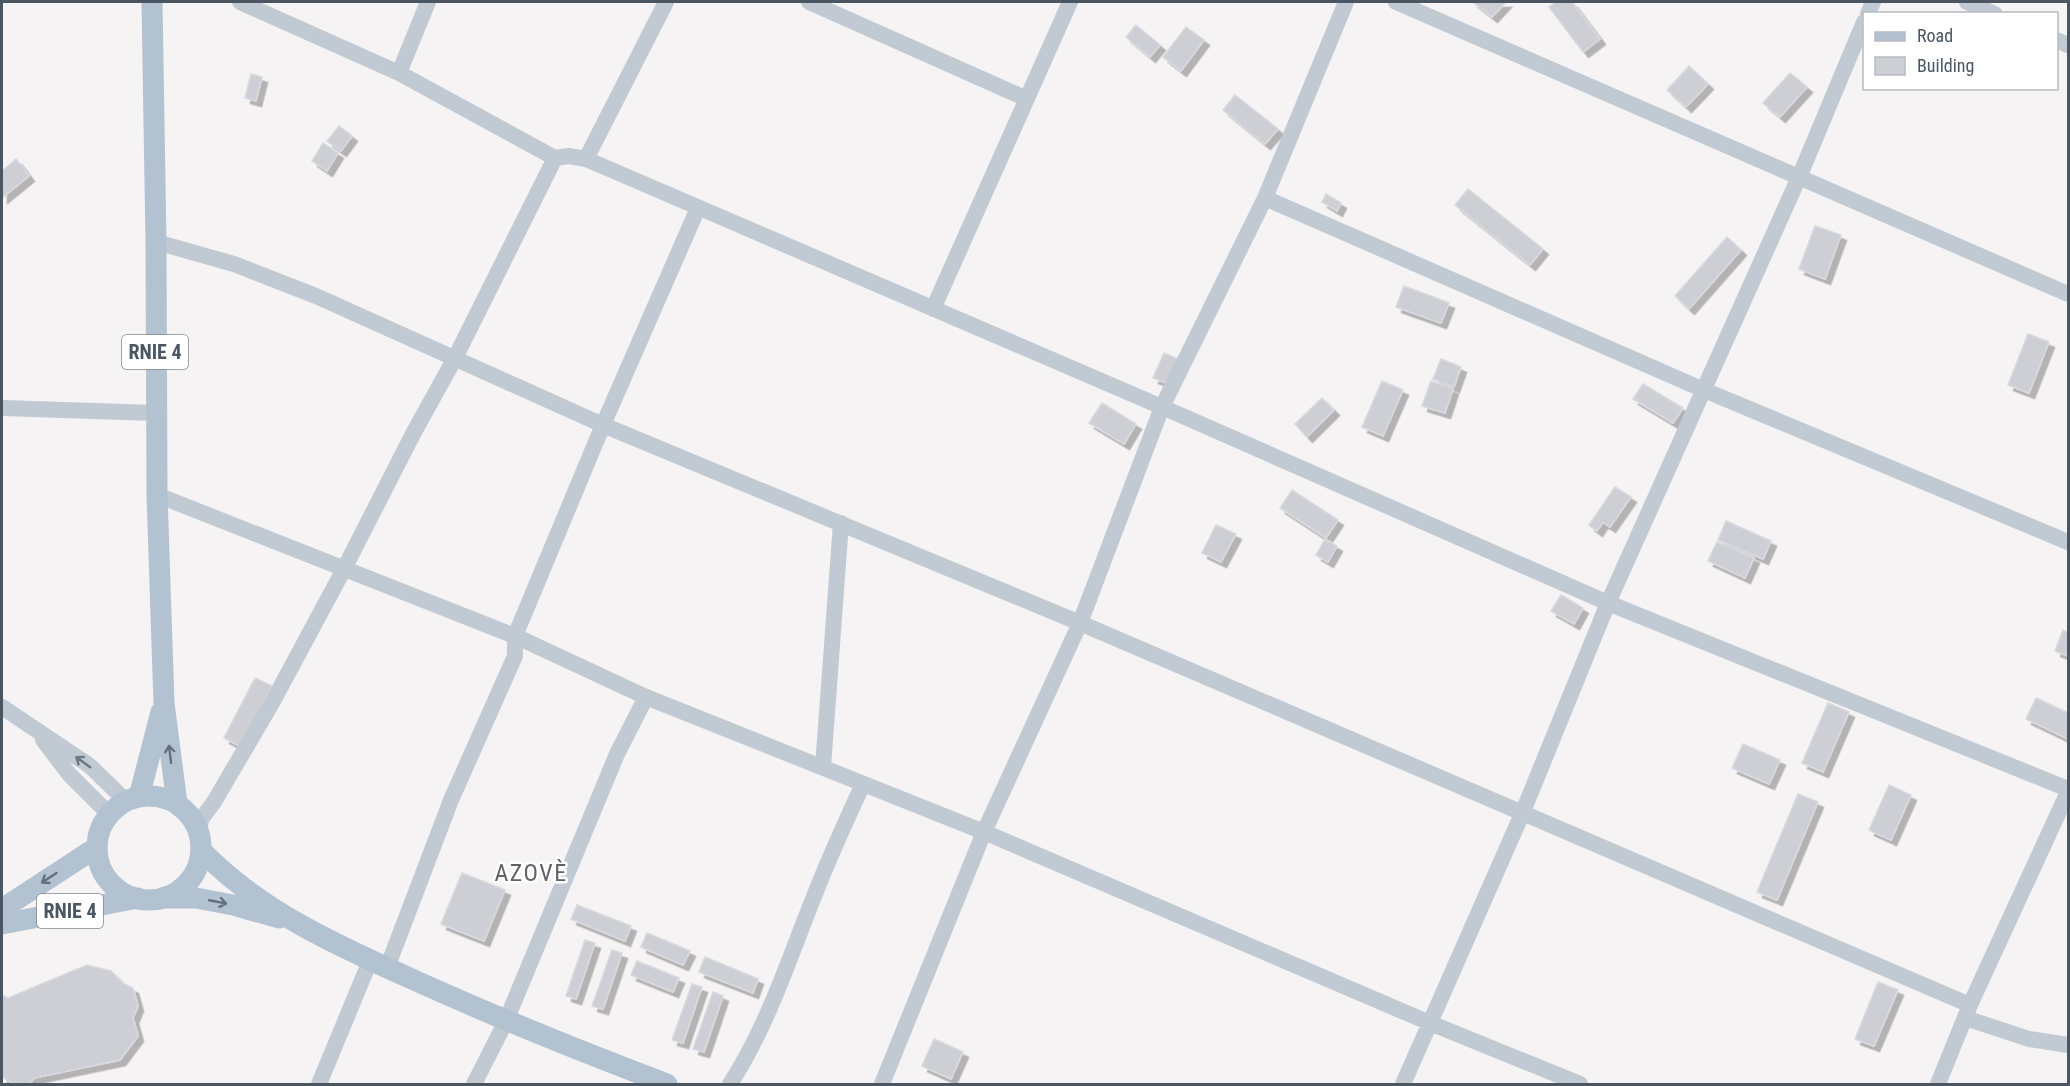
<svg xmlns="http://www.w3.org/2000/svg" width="2070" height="1086" font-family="'Roboto Condensed',sans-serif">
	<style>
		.building { fill: #cdcfd5; stroke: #d7d9de; stroke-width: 1.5; filter: url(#shadow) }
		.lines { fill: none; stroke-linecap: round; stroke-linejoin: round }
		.minor { stroke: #c1cad2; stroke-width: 16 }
		.major { stroke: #b3c2d1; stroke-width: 21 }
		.oneway { stroke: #64717d }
		.oneway2 { stroke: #6e7983 }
		.labels { text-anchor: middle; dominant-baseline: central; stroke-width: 5; stroke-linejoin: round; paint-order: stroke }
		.shield { fill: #fff; stroke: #808990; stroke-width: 1.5 }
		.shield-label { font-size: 20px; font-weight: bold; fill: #4a5661 }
		.quarter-label { font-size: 24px; letter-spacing: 1.5px; fill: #5f6368; stroke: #fff }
	</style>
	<defs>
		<filter id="shadow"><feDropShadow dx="5.5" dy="5.5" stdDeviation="0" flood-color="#0004"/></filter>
	</defs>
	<rect width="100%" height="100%" fill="#f5f3f3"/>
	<path class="building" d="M 1473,2 L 1506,2 L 1492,17 Z
		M 1556,2 L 1572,2 L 1600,39 L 1583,52 L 1549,7 Z
		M 1136,25 L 1160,45 L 1150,57 L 1126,37 Z
		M 1186,27 L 1204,40 L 1181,71 L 1163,57 Z
		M 1689,66 L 1708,84 L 1686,107 L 1667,90 Z
		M 1790,73 L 1807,87 L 1780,117 L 1763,103 Z
		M 251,74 L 262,77 L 256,101 L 245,98 Z
		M 1235,95 L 1278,129 L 1265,144 L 1223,110 Z
		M 339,126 L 352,136 L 341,151 L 327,141 Z
		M 323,143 L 338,153 L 327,171 L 312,161 Z
		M 16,159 L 29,176 L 2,198 L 2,171 Z
		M 1468,189 L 1543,249 L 1530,265 L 1455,205 Z
		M 1326,194 L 1341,203 L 1337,211 L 1322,202 Z
		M 1815,226 L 1841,235 L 1825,279 L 1799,269 Z
		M 1727,237 L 1741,250 L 1689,309 L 1675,296 Z
		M 1404,286 L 1449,303 L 1441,323 L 1396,307 Z
		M 2028,334 L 2049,342 L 2029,393 L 2008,385 Z
		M 1164,353 L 1180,360 L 1169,384 L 1153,378 Z
		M 1441,359 L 1461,367 L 1454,387 L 1433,379 Z
		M 1382,381 L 1403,390 L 1383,436 L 1362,427 Z
		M 1431,381 L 1453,389 L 1445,413 L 1422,406 Z
		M 1643,384 L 1683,408 L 1673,423 L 1633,399 Z
		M 1322,398 L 1334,410 L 1307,437 L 1295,424 Z
		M 1102,403 L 1136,424 L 1124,444 L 1089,423 Z
		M 1615,487 L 1631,497 L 1610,527 L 1603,522 L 1597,531 L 1589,525 Z
		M 1292,490 L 1338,520 L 1326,538 L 1280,508 Z
		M 1726,521 L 1771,541 L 1763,559 L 1718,540 Z
		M 1216,525 L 1236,534 L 1221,562 L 1202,553 Z
		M 1325,539 L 1337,546 L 1328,562 L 1316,555 Z
		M 1717,542 L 1754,558 L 1745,578 L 1708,561 Z
		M 1561,595 L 1583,608 L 1574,624 L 1551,611 Z
		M 2063,630 L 2068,633 L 2068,656 L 2055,651 Z
		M 255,678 L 272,686 L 241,747 L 224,738 Z
		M 2036,698 L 2068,713 L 2068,739 L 2026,719 Z
		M 1828,703 L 1849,712 L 1823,772 L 1802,763 Z
		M 1743,744 L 1780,760 L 1769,784 L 1732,768 Z
		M 1889,785 L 1911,795 L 1891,840 L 1869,830 Z
		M 1798,794 L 1818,802 L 1777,900 L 1757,892 Z
		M 462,873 L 505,890 L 484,941 L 441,924 Z
		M 577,905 L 631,926 L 625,941 L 571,919 Z
		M 647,933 L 690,951 L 683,965 L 641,947 Z
		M 585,940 L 595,943 L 576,999 L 566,996 Z
		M 612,950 L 622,953 L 603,1009 L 592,1006 Z
		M 705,957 L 758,979 L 753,993 L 699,972 Z
		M 637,961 L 679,978 L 673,992 L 631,975 Z
		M 87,965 L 111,971 L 124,984 L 133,988 L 138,1006 L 133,1018 L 138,1036 L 120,1060 L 34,1078 L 29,1084 L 14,1084 L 2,1077 L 2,995 L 8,998 Z
		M 1878,982 L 1898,990 L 1874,1046 L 1855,1039 Z
		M 692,984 L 702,987 L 683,1043 L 672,1040 Z
		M 713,992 L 723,996 L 704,1052 L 693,1049 Z
		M 934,1039 L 963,1052 L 951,1079 L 922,1066 Z"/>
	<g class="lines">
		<path class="minor" d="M 240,2 L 399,73 L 555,158 L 569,156 L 586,159 L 1162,407 L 1608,603 L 2068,789
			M 809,2 L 1027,99
			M 1396,2 L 2068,294
			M 1967,2 L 1995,14
			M 1868,14 L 1873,2
			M 2056,40 L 2068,45
			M 399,73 L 428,2
			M 586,159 L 666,2
			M 1265,198 L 1704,390 L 2068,542
			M 156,242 L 234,264 L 316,296 L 603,425 L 1080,623 L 1970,1005
			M 933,309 L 1070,2
			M 2,408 L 155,413
			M 157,495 L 515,636 L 646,697 L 984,832 L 1430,1023 L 1580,1084
			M 2,707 L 90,766 L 126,801
			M 43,740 L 69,774 L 109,814
			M 823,767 L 841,523
			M 198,831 L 202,818 L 214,802 L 272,703 L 344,569 L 414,432 L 455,358 L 555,158
			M 387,968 L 451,800 L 515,656 L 515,636 L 603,425 L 698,208
			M 1965,1018 L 2029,1039 L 2068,1045
			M 319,1084 L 370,961
			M 474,1084 L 506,1021 L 617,754 L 646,697
			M 730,1084 C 769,1024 790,955 817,889 C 831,853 847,819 863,784
			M 882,1084 L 984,832 L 1080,623 L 1162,407 L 1265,198 L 1346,2
			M 1403,1084 L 1522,814 L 1608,603 L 1800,175 L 1864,22
			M 1938,1084 L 1970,1005 L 2068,792"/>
		<path class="major" d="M 152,2 L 156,242 L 157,495 L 164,703 L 177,804
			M97 848a52 52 0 1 1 104 0a52 52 0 1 1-104 0Z
			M 139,797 L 161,712
			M 201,850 C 261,913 345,949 423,984 C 503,1020 585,1053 667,1084
			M 166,898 L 196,898 L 233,905 L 279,918
			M 2,909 L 97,847
			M 2,924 L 138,898"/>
	</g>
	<defs><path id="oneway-shaft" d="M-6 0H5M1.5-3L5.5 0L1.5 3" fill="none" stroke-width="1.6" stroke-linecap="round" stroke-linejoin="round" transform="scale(1.5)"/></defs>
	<g class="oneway">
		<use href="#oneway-shaft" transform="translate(170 754) rotate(-97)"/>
		<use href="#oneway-shaft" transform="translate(49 878) rotate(147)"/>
		<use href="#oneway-shaft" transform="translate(218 902) rotate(11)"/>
	</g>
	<use class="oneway2" href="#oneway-shaft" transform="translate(83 762) rotate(-144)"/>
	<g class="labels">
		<g class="shield">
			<rect x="122" y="335" width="66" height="34" rx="4.5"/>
			<rect x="37" y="894" width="66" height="34" rx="4.5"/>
		</g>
		<g class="shield-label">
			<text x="155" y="352">RNIE 4</text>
			<text x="70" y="911">RNIE 4</text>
		</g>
		<g class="quarter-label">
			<text x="531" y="873">AZOVÈ</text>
		</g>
	</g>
	<rect width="2070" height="1086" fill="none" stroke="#4a5661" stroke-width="6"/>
	<rect x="1863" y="12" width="195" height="78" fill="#ffffff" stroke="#b7bbc0" stroke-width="1.5"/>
	<rect x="1875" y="32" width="30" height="9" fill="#b3c2d1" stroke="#b7bbc0" stroke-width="1.5"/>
	<text x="1917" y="42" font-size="18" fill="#4a5661">Road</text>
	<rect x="1875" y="57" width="30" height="18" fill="#cdcfd5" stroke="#b7bbc0" stroke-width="1.5"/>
	<text x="1917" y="72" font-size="18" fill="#4a5661">Building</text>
</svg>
